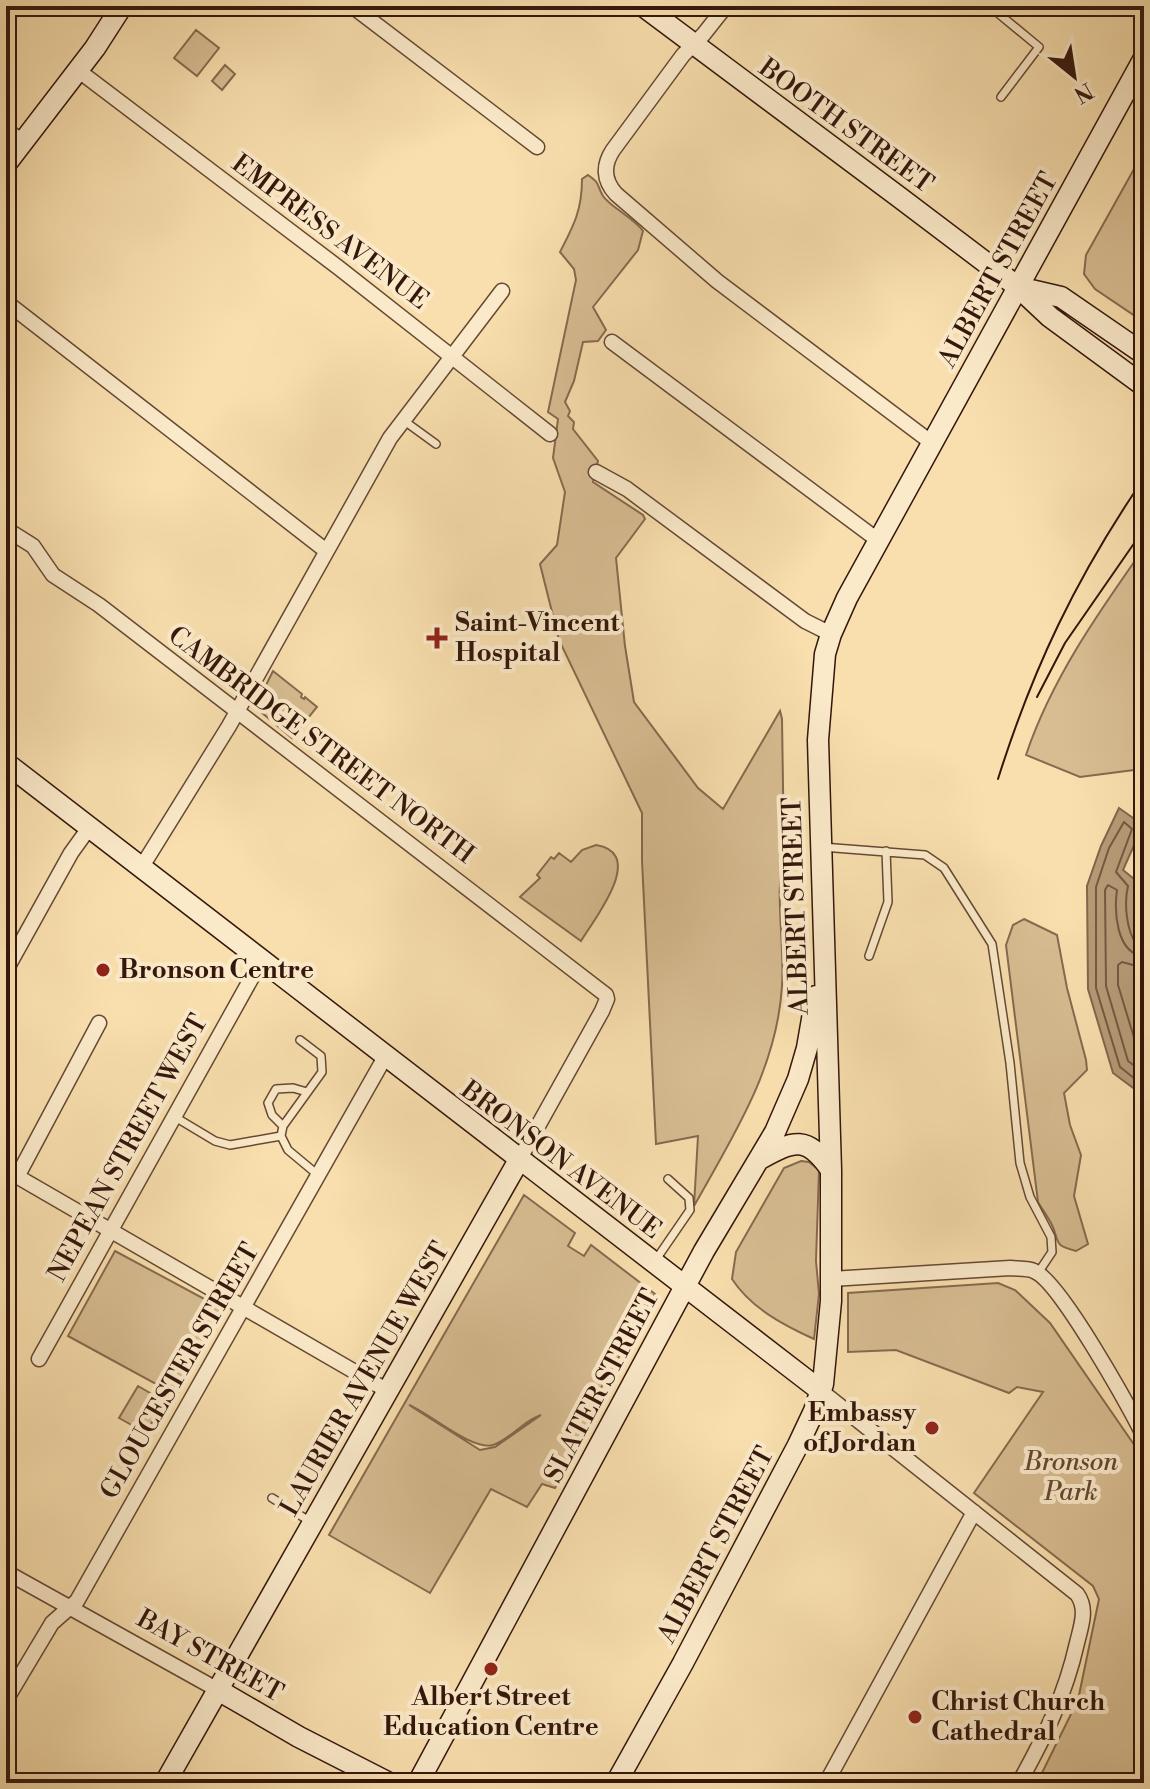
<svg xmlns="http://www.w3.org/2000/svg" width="1150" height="1789" font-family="'Libre Bodoni',serif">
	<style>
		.green { fill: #d8bd92; stroke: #866a4f; stroke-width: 2; fill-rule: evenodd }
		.water { fill: #b69b77; stroke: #82664c; stroke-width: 2 }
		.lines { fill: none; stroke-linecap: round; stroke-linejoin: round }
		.shore { stroke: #755942; stroke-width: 2 }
		.lane-casing { stroke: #654934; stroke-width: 10 }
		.street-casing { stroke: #654934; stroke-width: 17 }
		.secondary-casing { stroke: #34170c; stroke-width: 23 }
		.lane { stroke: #fbeaca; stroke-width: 7 }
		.street { stroke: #fbeaca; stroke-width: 14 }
		.secondary { stroke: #fbeaca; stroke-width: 20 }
		.tram { stroke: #34170c; stroke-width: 2 }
		.poi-dot { fill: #8f2418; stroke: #fbeaca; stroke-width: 3 }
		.labels { text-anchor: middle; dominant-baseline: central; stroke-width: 8; stroke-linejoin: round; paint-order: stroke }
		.street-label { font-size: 26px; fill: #34170c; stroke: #fbeaca }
		.poi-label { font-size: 26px; font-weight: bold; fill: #34170c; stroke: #fbeaca; text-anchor: start }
		.park-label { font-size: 26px; font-style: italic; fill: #654934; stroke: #fbeaca }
	</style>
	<rect width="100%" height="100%" fill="#f9dfae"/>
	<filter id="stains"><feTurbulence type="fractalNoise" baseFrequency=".0025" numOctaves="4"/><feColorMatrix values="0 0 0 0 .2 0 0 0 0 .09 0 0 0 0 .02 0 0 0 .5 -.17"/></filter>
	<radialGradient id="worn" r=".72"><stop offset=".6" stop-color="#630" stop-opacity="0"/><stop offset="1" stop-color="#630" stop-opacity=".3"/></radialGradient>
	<path class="green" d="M 196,30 L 219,48 L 197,76 L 174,58 Z
		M 225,65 L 235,74 L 222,90 L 212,81 Z
		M 1144,151 L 1144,322 L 1095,289 L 1084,274 L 1086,255 Z
		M 588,175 C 601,184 596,184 603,196 C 609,206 634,218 643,231 L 638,250 L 593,307 L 606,330 L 598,341 L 583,342 L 574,381 L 565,402 L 570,411 L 568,416 L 574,422 L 573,429 L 598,461 L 593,482 L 643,515 L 645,519 L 616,558 L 625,646 L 634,702 L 698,788 L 723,809 L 780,711 L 782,719 L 784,852 C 774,896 785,942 782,986 C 777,1069 733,1136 694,1206 L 698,1136 L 656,1144 L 642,861 L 642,813 L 559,640 L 540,564 L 557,545 L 565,492 L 553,458 L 558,419 L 548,412 L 576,280 L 574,269 L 560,252 C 574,225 582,210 582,179 Z
		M 1144,548 L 1144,807 L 1134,787 L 1142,769 L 1080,777 L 1026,755 C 1051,680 1098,613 1144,548 Z
		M 273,671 L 302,694 L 301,697 L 304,699 L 305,697 L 317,707 L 292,738 L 255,707 Z
		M 596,845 C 647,853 595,918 581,941 L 520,897 L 540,878 L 537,875 L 551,857 L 554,859 L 559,853 L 571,862 L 582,850 Z
		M 1024,919 L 1057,935 L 1067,988 L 1086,1060 L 1087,1070 L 1064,1093 L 1070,1125 L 1081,1155 L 1074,1196 L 1088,1244 L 1076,1251 C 1053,1245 1060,1243 1052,1225 C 1048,1217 1042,1209 1038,1202 L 1006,945 L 1013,925 Z
		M 801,1161 L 809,1162 L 819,1170 L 816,1261 L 819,1294 L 814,1339 C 783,1325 751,1308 732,1279 L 736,1252 L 784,1168 Z
		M 524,1195 L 575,1233 L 568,1246 L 584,1256 L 591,1245 L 655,1294 L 597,1395 L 597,1410 L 555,1488 L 542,1484 L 527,1507 L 491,1489 L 430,1593 L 329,1535 ZM 409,1405 C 429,1413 472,1451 493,1445 C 511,1439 524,1420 541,1415 L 495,1447 L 480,1450 Z
		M 115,1251 L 223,1309 L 176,1395 L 68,1336 Z
		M 998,1283 L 1015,1290 L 1050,1323 L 1144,1459 L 1144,1783 L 1037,1783 L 1078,1700 L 1099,1599 L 1093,1586 L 974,1493 L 1043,1392 L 1017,1387 L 1009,1393 L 896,1350 L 848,1352 L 848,1293 Z
		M 138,1386 L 164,1401 L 146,1433 L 119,1418 Z"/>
	<path class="water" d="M 1119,808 L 1143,825 L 1123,870 L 1139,883 L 1134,896 L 1144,956 L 1144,1096 L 1113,1073 L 1088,989 L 1087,886 L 1101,846 Z"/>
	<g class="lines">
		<path class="shore" d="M 1144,946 L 1137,945 C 1126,931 1124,902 1128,886 L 1116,872 L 1132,829 L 1124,822 L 1109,848 L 1096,887 L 1096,988 L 1120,1067 L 1144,1086
			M 1144,956 C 1116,954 1114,911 1117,890 L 1108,885 L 1105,890 L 1106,986 L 1128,1061 L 1144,1073
			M 1144,968 L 1122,962 L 1118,965 L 1118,985 L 1139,1054 L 1144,1058"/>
		<g class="lane-casing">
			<path id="lane" d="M 224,7 L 224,6
				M 1001,97 L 1039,47 L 999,14 L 1006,6
				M 403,420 L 436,444
				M 822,847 L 925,855 L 944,868 L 992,944 L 1010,1063 L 1020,1163 L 1030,1197 L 1051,1237 L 1052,1252 L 1038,1273
				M 869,956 L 888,902 L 886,851
				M 300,1040 L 321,1056 L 322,1072 L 283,1126 L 281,1136 L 288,1150 L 318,1175
				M 175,1117 L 215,1141 L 230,1145 L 281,1136
				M 283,1126 L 272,1115 L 268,1103 L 276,1089 L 293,1088 L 307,1092
				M 655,1261 L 690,1210 L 689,1198 L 668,1179
				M 1129,1404 L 1144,1411
				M 272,1498 L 311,1522"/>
		</g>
		<g class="street-casing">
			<path id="street" d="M 352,6 L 537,147
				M 726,6 L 703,35 L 683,55 L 613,150 C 603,165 603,180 616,194 L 717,281 L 932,443
				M 79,71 L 339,268 L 550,434
				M 6,130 L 23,142
				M 6,302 L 325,550
				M 612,342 L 879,541
				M 596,472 L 627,489 L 805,621 L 831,634
				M 6,529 L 33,546 L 53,575 L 99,605 L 606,995 L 607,999 L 602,1011 L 519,1160
				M 141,868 L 229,726 L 390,438 L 502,291
				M 6,970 L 71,853 L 89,828
				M 6,1170 L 388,1391
				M 17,1177 L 99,1023
				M 831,1279 L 1010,1268 C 1017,1269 1028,1268 1034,1271 C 1060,1281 1129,1407 1144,1436
				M 39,1359 L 261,961
				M 821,1391 L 1077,1594 C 1088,1609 1081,1626 1077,1643 C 1065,1696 1045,1736 1019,1783
				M 6,1572 L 218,1690
				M 6,1700 L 52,1623 L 77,1601 L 385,1057
				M 826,1783 L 974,1512"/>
		</g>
		<g class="secondary-casing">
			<path id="secondary" d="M 643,6 L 899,197 L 1018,287 L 1050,317 L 1144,386
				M 6,164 L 95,48 L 122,6
				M 1018,287 L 1061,297 L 1144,354
				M 6,763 L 821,1391
				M 760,1159 C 794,1140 807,1135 831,1170
				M 218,1690 L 299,1737 L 389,1783
				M 165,1783 L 519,1160
				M 418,1783 L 704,1251 L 775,1132 L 798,1079 L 807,1048 L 816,996
				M 616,1783 L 683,1663 L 798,1445 L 814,1411 L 823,1384 L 831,1301 L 831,1170 L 818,740 L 825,654 L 831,634 L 847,598 L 1144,58"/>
		</g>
		<use href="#lane" class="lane"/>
		<use href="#street" class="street"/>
		<use href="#secondary" class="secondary"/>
		<path class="tram" d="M 1037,697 L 1065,643 L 1144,529
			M 998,779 C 1033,668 1076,578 1142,481"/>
	</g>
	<g class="poi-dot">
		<path d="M433 626h8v8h8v8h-8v8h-8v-8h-8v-8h8z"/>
		<circle cx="103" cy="970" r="8"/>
		<circle cx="932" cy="1428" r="8"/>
		<circle cx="491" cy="1669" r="8"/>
		<circle cx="915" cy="1717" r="8"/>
	</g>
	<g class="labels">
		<g class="street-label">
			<text transform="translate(846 126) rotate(36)">BOOTH STREET</text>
			<text transform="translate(330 232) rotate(37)">EMPRESS AVENUE</text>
			<text transform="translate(998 270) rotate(-61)">ALBERT STREET</text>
			<text transform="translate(321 745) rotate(37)">CAMBRIDGE STREET NORTH</text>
			<text transform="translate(796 906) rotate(-92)">ALBERT STREET</text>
			<text transform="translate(128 1148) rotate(-61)">NEPEAN STREET WEST</text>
			<text transform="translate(561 1160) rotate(37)">BRONSON AVENUE</text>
			<text transform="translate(180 1371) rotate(-60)">GLOUCESTER STREET</text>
			<text transform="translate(365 1379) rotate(-60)">LAURIER AVENUE WEST</text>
			<text transform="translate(602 1386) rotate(-62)">SLATER STREET</text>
			<text transform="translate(716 1545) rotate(-62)">ALBERT STREET</text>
			<text transform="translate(210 1656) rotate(29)">BAY STREET</text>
		</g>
		<g class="poi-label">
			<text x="455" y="623">Saint-Vincent<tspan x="455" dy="30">Hospital</tspan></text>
			<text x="119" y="970">Bronson Centre</text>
			<text x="916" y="1413" text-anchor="end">Embassy<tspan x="916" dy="30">of Jordan</tspan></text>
			<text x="491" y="1697" text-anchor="middle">Albert Street<tspan x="491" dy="30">Education Centre</tspan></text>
			<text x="931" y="1702">Christ Church<tspan x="931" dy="30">Cathedral</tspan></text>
		</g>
		<g class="park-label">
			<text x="1071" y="1462">Bronson<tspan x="1071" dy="30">Park</tspan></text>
		</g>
	</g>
	<rect width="1150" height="1789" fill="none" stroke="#f9dfae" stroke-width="32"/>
	<rect x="8" y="8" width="1134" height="1773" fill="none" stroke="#34170c" stroke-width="4"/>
	<rect x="16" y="16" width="1118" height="1757" fill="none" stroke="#34170c" stroke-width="2"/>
	<g transform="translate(1074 76) rotate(150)" stroke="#fbeaca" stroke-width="6" paint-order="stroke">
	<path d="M0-6L14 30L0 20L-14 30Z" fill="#34170c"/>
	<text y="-12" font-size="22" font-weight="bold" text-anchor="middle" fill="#34170c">N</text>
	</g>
	<rect width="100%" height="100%" filter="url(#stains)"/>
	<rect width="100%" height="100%" fill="url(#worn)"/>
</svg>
